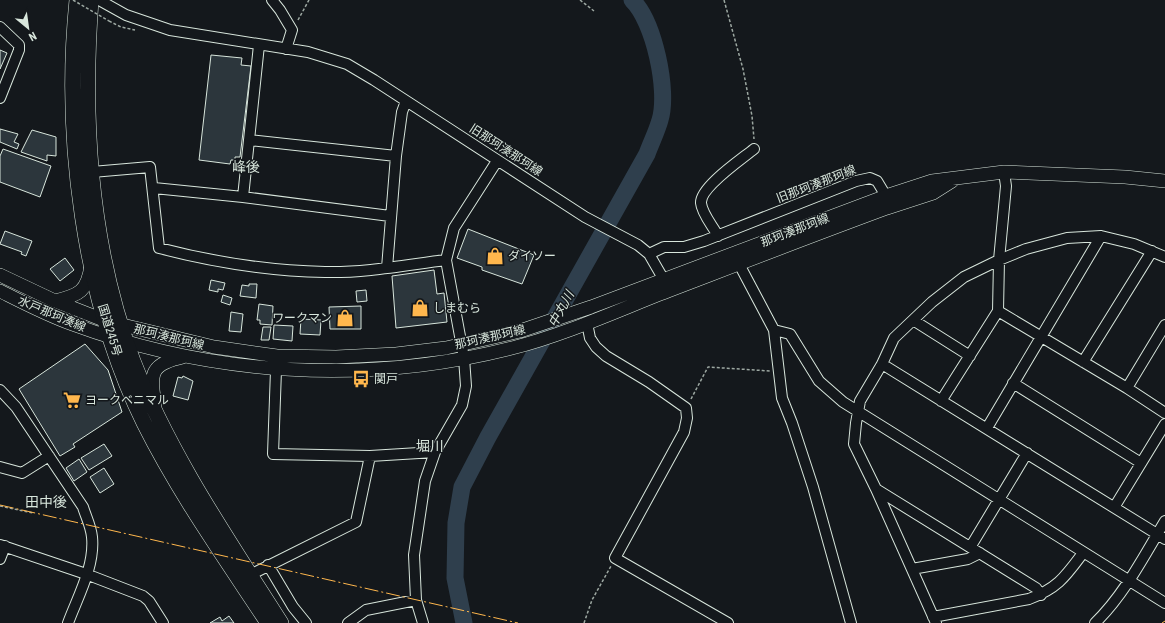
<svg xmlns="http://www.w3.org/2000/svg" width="1165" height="623" font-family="'Roboto Condensed','Noto Sans JP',sans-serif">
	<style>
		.water { fill: #2f3f4d; stroke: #939e99 }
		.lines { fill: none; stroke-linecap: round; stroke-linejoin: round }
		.river { stroke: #2f3f4d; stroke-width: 17 }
		.building { fill: #2c363c; stroke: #d8e6dc }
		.minor-casing { stroke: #d8e6dc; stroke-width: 12 }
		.major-casing { stroke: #d8e6dc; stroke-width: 14 }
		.highway-casing { stroke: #d8e6dc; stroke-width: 16 }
		.path { stroke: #9da8a2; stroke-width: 1.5; stroke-dasharray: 3 2; stroke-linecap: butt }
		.minor { stroke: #14181c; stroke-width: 10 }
		.major { stroke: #14181c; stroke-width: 13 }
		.highway { stroke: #14181c; stroke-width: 15 }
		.path-bridge { stroke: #9da8a2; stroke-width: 1.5; stroke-dasharray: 3 2; stroke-linecap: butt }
		.power { stroke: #ffb74d; stroke-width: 1; stroke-dasharray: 14 3 2 3; stroke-linecap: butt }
		.labels { text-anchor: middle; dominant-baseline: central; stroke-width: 3; stroke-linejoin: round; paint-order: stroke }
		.street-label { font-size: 12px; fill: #d8e6dc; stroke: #14181c }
		.poi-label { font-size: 12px; fill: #d8e6dc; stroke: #14181c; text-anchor: start }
		.water-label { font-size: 13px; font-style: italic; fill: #d8e6dc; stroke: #14181c }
		.quarter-label { font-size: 14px; fill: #d8e6dc; stroke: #14181c }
	</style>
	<rect width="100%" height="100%" fill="#14181c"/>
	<path class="water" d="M 452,577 L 458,578 L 468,623 L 461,623 L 460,621 Z"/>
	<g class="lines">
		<path class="river" d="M 464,623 L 455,578 L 456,523 L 462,487 L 488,437 L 647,154 C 651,143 657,131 660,120 C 669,91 654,21 632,0"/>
	</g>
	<path class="building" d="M 0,50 L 7,53 L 0,69 Z
		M 211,55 L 242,58 L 241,65 L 251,66 L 240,157 L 235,157 L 235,160 L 231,160 L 230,164 L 199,160 Z
		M 0,129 L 18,134 L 14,142 L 19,144 L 17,149 L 0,142 Z
		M 32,130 L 56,137 L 56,156 L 47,155 L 47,161 L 21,152 Z
		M 3,149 L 51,166 L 40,197 L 0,182 L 0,156 Z
		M 468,229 L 534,255 L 522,284 L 482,270 L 482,267 L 457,258 Z
		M 5,231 L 32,241 L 26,256 L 21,254 L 22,252 L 0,244 Z
		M 65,258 L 74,270 L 60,281 L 50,269 Z
		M 434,270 L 437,294 L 444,293 L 447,322 L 396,328 L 392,276 Z
		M 211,280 L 225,283 L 223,290 L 218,289 L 218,292 L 209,290 Z
		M 249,284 L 257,284 L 256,298 L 240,296 L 242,285 L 249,286 Z
		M 366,290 L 367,301 L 357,302 L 356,291 Z
		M 223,295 L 232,298 L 230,305 L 221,302 Z
		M 259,304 L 273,306 L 272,325 L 260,324 L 260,320 L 257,320 Z
		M 361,306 L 361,329 L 330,329 L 329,307 Z
		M 231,312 L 243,314 L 241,332 L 229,331 Z
		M 301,319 L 321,320 L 320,335 L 300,334 Z
		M 274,325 L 293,326 L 292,341 L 273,339 Z
		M 263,327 L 271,327 L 269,340 L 261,340 Z
		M 85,344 L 108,370 L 122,412 L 73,444 L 75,447 L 60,456 L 19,389 Z
		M 183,376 L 193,381 L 188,400 L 173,396 L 178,377 L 182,378 Z
		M 104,444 L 112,456 L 89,470 L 81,458 Z
		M 79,459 L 87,472 L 74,481 L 66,468 Z
		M 104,468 L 114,484 L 100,493 L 90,477 Z
		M 229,616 L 234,623 L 210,623 L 220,617 L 222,621 Z"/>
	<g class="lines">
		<g class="minor-casing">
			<path id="minor" d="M 99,0 L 126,15 L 170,30 L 308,52 L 347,64 L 374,80 L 585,217 L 638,245 L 649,254 L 664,280
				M 272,0 L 280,10 L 292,30 L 286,49
				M 0,27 L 19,45 L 19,50 L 0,98
				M 249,140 L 396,156
				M 92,172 L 150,167 L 159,248 C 213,262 268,271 325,272 C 365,273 406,265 446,260
				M 154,188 L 243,197 L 390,216
				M 243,197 L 259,45
				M 718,236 C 713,226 702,214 701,203 C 700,187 742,159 754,149
				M 649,254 L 664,247 L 684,247 L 704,241 L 856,181 L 870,178 L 877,181 L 886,196
				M 739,264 L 774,330 L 782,398 L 792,423 L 813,487 L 851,623
				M 387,268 L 396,156 L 402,112 L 406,101
				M 998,311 L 1127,388 L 1165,413
				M 913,320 L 970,356
				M 587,323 L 590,338 L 596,347 L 606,356 L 649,382 L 686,408 L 687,418 L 684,432 L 615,558 L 728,623
				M 774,330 L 790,334 L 819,381 L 843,402 L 1165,603
				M 1083,362 L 1152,251
				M 882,364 L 1165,539
				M 276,370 L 273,454 L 370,456 L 435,452
				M 1013,383 L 1141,463
				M 1127,388 L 1165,325
				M 0,390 L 16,407 L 83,507 C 86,517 91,526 92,537 C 95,566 78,596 68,623
				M 941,401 L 998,311 L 999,260 L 1006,186 L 1004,172
				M 987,428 L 1101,236
				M 0,467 L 22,473 L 49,456
				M 876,489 L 1036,588 L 1041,595
				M 1115,506 L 1165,424
				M 0,545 L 86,574 L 143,596 L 149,601 L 163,623
				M 971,546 L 1027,453
				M 0,559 L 5,546
				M 268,565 L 293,607 L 306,623
				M 912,569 L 968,559 L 980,553
				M 250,575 L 356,522 L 370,456
				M 933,617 L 1029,599 C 1058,588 1065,577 1083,553
				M 348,623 L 366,610 L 416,600
				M 423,623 L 416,600 L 414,555 L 425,481 L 435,452 L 462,405 L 466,386 L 464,358 L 446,260 L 454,228 L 497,161
				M 936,623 L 876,489 L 854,444 L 856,423 L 860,401 L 882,364 L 894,338 L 932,302 L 964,277 L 999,260 L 1026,249 L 1067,238 L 1101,236 L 1134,244 L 1165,257
				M 1095,623 C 1124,595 1144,556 1165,521"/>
		</g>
		<g class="major-casing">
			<path id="major" d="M 0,275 L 55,301 L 106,321 L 214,347 L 277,356 L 336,357 L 396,354 L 446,348 L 520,331 L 591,307 L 886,196 L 932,181 L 1004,172 L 1125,177 L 1165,181
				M 0,291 C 24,303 47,315 72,324 C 213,376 366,385 512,348 C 563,335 612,313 660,294 C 736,265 811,236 887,208 L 933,193 L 952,181
				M 55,301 C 80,295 87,291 91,266
				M 155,403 C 149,372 152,364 183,357"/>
		</g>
		<g class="highway-casing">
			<path id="highway" d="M 77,0 C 63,136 83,299 144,423 C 179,493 225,558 268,623
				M 91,0 C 82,120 90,247 133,361 C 170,455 227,538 281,623"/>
		</g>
		<path class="path" d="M 580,0 L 594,11
			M 724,0 L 743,69 L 752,116 L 754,139
			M 298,20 L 309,0
			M 109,21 L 121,27 L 135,30
			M 691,399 L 708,367 L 770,371
			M 0,506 L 33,513
			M 584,623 L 592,600 L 611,566"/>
		<use href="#minor" class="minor"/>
		<use href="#major" class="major"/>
		<use href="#highway" class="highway"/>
		<path class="path-bridge" d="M 73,0 L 109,21"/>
		<path class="power" d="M 0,505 L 518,623
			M 1162,623 L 1165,621"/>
	</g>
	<defs>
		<g id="shop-bare" transform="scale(1.38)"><path d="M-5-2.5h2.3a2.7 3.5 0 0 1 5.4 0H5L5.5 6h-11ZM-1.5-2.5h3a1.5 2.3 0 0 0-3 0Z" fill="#ffb74d" stroke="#14181c" stroke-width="2.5" paint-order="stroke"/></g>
		<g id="bus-bare" transform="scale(1.38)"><path d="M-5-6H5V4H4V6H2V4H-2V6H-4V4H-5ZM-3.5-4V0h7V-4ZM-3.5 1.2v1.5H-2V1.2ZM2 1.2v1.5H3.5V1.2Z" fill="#ffb74d" stroke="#14181c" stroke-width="2.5" paint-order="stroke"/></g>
		<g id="supermarket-bare" transform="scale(1.38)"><path d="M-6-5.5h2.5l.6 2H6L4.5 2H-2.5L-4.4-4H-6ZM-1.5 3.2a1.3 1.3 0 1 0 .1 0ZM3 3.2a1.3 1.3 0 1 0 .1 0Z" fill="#ffb74d" stroke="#14181c" stroke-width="2.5" paint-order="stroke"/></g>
	</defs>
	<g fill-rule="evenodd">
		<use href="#shop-bare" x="495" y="256"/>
		<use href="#shop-bare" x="420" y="308"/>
		<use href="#shop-bare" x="345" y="318"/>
		<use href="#bus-bare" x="361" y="379"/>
		<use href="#supermarket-bare" x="72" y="400"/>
	</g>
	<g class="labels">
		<g class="street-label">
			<text transform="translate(506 150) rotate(33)">旧那珂湊那珂線</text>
			<text transform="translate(816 184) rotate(-21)">旧那珂湊那珂線</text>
			<text transform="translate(795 230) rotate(-21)">那珂湊那珂線</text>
			<text transform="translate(52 314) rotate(23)">水戸那珂湊線</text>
			<text transform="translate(110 330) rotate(73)">国道245号</text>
			<text transform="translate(169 337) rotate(14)">那珂湊那珂線</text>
			<text transform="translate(490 337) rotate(-13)">那珂湊那珂線</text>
		</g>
		<g class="poi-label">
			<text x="508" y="256">ダイソー</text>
			<text x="433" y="308">しまむら</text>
			<text x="332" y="318" text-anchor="end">ワークマン</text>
			<text x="374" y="379">関戸</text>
			<text x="85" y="400">ヨークベニマル</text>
		</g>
		<g class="water-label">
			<text transform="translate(561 309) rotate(-61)">中丸川</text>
		</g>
		<g class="quarter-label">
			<text x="246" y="167">峰後</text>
			<text x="430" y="446">堀川</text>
			<text x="46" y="502">田中後</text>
		</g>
	</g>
	<g transform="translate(28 28) rotate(151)" stroke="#14181c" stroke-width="3" paint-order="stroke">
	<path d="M0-3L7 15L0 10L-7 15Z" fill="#d8e6dc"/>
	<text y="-6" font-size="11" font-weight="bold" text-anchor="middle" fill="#d8e6dc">N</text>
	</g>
</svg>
